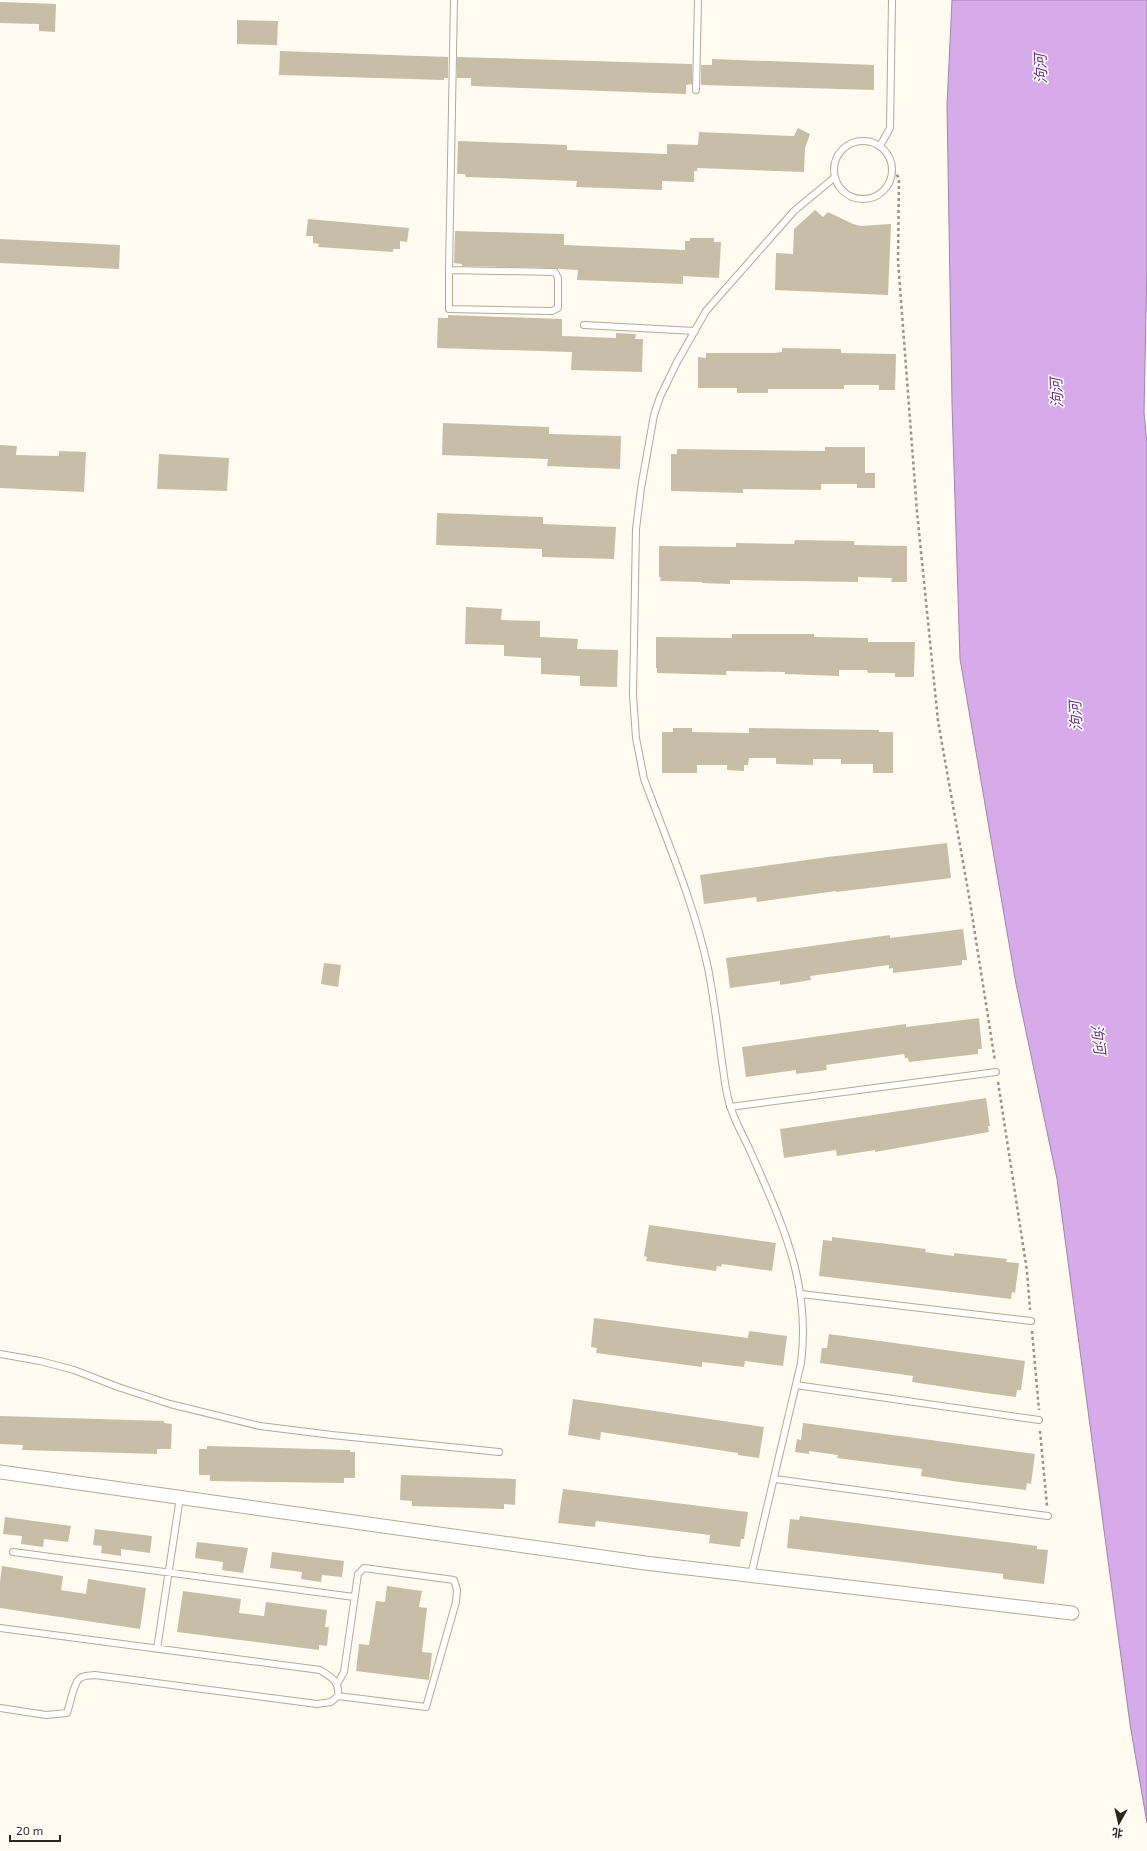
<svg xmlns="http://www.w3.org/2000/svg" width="1147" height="1851" font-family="'Exo 2','Noto Sans SC',sans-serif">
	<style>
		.water { fill: #d7aaea; stroke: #a383ad }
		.building { fill: #c8bea7 }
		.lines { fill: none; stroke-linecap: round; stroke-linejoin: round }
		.lane-casing { stroke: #b4a993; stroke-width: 8 }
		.street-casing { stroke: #b4a993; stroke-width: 15 }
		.path { stroke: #97938a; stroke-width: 2.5; stroke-dasharray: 3 3; stroke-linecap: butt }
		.lane { stroke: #fff; stroke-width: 6 }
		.street { stroke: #fff; stroke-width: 13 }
		.labels { text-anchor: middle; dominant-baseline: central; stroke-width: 3; stroke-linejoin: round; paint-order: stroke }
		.water-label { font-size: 15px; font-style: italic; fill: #69337e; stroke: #fff }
	</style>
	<rect width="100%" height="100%" fill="#fffbf1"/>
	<path class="water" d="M 952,0 L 1147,0 L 1147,262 L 1144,413 L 1147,444 L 1147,1823 L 1130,1724 L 1057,1179 L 1016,984 L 960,659 L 952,404 L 947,105 Z"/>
	<path class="building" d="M 0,2 L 56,4 L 55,32 L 39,31 L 39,24 L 0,23 Z
		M 237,20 L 278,21 L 277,45 L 237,44 Z
		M 280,51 L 448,57 L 448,78 L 444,78 L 444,80 L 279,75 Z
		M 457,57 L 692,64 L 692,84 L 686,85 L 686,94 L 471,86 L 471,78 L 457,78 Z
		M 712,59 L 874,65 L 874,90 L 701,85 L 701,65 L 712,65 Z
		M 798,128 L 810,134 L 805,148 L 804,172 L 697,168 L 697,171 L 694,171 L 694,182 L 662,181 L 662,190 L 576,187 L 577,181 L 466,177 L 465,174 L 457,174 L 458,141 L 567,145 L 567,150 L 667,154 L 667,144 L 698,145 L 699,132 L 794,136 Z
		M 815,210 L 823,217 L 828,212 L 853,224 L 861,226 L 891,224 L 888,295 L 775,290 L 776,253 L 793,254 L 794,229 Z
		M 308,219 L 409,228 L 407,242 L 400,241 L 400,249 L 393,249 L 393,252 L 318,247 L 319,244 L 313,243 L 313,236 L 306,236 Z
		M 455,231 L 564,234 L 564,245 L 685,250 L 685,241 L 690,241 L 690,238 L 714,238 L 714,242 L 721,242 L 719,278 L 683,276 L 683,284 L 577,280 L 578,270 L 559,269 L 555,268 L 462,266 L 462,264 L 454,263 Z
		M 0,239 L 120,245 L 119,269 L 0,263 Z
		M 448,315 L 562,319 L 562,336 L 616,338 L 616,333 L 636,334 L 635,339 L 643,339 L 642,372 L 571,370 L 572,352 L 437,348 L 438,318 L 448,318 Z
		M 782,348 L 841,349 L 841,353 L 896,354 L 895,390 L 879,390 L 879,385 L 844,385 L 844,389 L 768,389 L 768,393 L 737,393 L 737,388 L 698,388 L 698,357 L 706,358 L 706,353 L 775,353 L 782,352 Z
		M 443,423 L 549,427 L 549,434 L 621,436 L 620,469 L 547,466 L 548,459 L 442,455 Z
		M 0,445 L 17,446 L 16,455 L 59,456 L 59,451 L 86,452 L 84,492 L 0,488 Z
		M 825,447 L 865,447 L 865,473 L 875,473 L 875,488 L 857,488 L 857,484 L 821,484 L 821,490 L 743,489 L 743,493 L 671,491 L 671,454 L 677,454 L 677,449 L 825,451 Z
		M 159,454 L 229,458 L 227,491 L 157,489 Z
		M 437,513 L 543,517 L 543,524 L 616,527 L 614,559 L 542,557 L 542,549 L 436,545 Z
		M 795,540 L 854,541 L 854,545 L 907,546 L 907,582 L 891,582 L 892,578 L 858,577 L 858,582 L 730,580 L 730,584 L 702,583 L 702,582 L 660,581 L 661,577 L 659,577 L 659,546 L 736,547 L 736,543 L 794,544 Z
		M 466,607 L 502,609 L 501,620 L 540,621 L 540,637 L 578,639 L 577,649 L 618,650 L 617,687 L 580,686 L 580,676 L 541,674 L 541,658 L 504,656 L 504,645 L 465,644 Z
		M 732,634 L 814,634 L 814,637 L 868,638 L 868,642 L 915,642 L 914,677 L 895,677 L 895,673 L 868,673 L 867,670 L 839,670 L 839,676 L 785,674 L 785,672 L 726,671 L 726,675 L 657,673 L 657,668 L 656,668 L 656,637 L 732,638 Z
		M 673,728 L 692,728 L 692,732 L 749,733 L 749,728 L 879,730 L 879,732 L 893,732 L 893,773 L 873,773 L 873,764 L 841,764 L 841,759 L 813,759 L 813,765 L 776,764 L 776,758 L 749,758 L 748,765 L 744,765 L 744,771 L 727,770 L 727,765 L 697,765 L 697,773 L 662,773 L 662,732 L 673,732 Z
		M 947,843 L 951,878 L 836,892 L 836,891 L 757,902 L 756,897 L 704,904 L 700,875 L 828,857 Z
		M 963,929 L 967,960 L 962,960 L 962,965 L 893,973 L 893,968 L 889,969 L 889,965 L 810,976 L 811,980 L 780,985 L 780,981 L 730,988 L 726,958 L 890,935 L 890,938 Z
		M 324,963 L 341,965 L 338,987 L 321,984 Z
		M 979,1018 L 982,1049 L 978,1049 L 978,1054 L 909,1062 L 908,1058 L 905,1058 L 904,1054 L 826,1065 L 827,1070 L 796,1074 L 796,1070 L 746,1077 L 742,1047 L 906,1024 L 906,1027 Z
		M 986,1098 L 990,1126 L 988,1126 L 989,1132 L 875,1152 L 875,1150 L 837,1156 L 836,1150 L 784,1158 L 780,1129 Z
		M 649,1225 L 776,1243 L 772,1271 L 722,1264 L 721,1267 L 717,1266 L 716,1271 L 646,1261 L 647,1257 L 644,1256 Z
		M 832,1237 L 926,1249 L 925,1252 L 954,1256 L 954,1253 L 1007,1259 L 1006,1262 L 1019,1263 L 1015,1293 L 1012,1292 L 1011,1299 L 819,1276 L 823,1240 L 832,1241 Z
		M 594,1318 L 748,1338 L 749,1331 L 787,1336 L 783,1366 L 745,1361 L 744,1367 L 702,1362 L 702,1367 L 596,1353 L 597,1348 L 591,1347 Z
		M 829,1334 L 1025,1361 L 1021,1390 L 1017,1390 L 1016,1397 L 985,1393 L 912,1382 L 913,1376 L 820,1363 L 822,1348 L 827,1348 Z
		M 573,1399 L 764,1427 L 759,1458 L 738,1455 L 738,1453 L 601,1432 L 600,1440 L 568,1435 Z
		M 0,1416 L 164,1421 L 164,1423 L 172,1424 L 171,1449 L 157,1449 L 157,1454 L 22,1450 L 23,1445 L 0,1444 Z
		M 803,1423 L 1035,1454 L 1031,1484 L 1027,1483 L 1026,1490 L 959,1482 L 921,1476 L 922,1469 L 837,1458 L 838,1455 L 809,1451 L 809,1454 L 795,1452 L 797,1439 L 801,1440 Z
		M 207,1446 L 350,1450 L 350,1452 L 355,1452 L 355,1478 L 344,1478 L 344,1483 L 210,1481 L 210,1475 L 199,1475 L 199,1449 L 207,1449 Z
		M 401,1475 L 516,1479 L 515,1505 L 504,1504 L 504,1509 L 412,1506 L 412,1501 L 400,1500 Z
		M 563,1489 L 748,1512 L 744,1539 L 741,1539 L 740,1547 L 709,1543 L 710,1535 L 596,1521 L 595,1527 L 558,1523 Z
		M 800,1516 L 1037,1546 L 1037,1549 L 1048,1550 L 1044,1584 L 1003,1579 L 1003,1574 L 787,1548 L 790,1519 L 799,1520 Z
		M 5,1517 L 71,1526 L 68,1542 L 44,1539 L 43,1547 L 21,1544 L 22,1536 L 3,1534 Z
		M 95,1529 L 152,1536 L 150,1553 L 121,1549 L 121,1556 L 101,1553 L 102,1546 L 93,1545 Z
		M 197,1542 L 248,1548 L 243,1573 L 222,1570 L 223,1562 L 195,1558 Z
		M 272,1552 L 344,1561 L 342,1577 L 322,1575 L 321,1582 L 301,1579 L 302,1572 L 270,1568 Z
		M 2,1566 L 63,1576 L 61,1590 L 86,1594 L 88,1579 L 146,1588 L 140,1629 L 0,1608 L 0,1582 Z
		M 387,1586 L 422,1591 L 419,1607 L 427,1608 L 422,1652 L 432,1653 L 429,1680 L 356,1671 L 359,1644 L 369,1645 L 376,1601 L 385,1602 Z
		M 183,1591 L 241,1599 L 239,1613 L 264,1616 L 266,1602 L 327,1610 L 325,1627 L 329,1627 L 327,1646 L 319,1645 L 319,1650 L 177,1632 Z"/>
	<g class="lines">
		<g class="lane-casing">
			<path id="lane" d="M 696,90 L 698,0
				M834 170a29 29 0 1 1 58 0a29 29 0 1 1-58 0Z
				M 880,146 L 890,128 L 892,0
				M 449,270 L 555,272 L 558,278 L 558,308 L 552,311 L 449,309 L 449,270 L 454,0
				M 584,325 L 695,331
				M 730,1107 L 996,1072
				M 801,1294 L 1031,1321
				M 0,1354 L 40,1361 L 74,1370 L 118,1387 L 170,1404 L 260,1426 L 332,1435 L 499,1452
				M 796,1385 L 1039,1420
				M 775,1479 L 1048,1516
				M 13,1552 L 354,1597
				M 751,1575 L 801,1363 C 811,1285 783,1225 752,1155 C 744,1136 732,1118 728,1098 C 725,1087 724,1074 722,1062 C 718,1031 714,999 708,968 C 694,903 667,841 644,779 L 636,738 L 633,695 L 636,529 L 641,488 L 654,415 L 660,397 L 677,362 L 706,311 L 794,211 L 835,177
				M 0,1628 L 320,1670 C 331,1677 340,1681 338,1696 L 331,1702 L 317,1704 L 95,1675 C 89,1676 83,1675 79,1679 C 73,1685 70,1705 67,1713 L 46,1715 L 0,1708
				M 157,1649 L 180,1497
				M 337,1684 L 344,1672 L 358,1574 L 364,1568 L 454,1580 L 457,1590 L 456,1602 L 426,1707 L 338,1696"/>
		</g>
		<g class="street-casing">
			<path id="street" d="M 0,1472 L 645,1563 L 1072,1613"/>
		</g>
		<path class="path" d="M 893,170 L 899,178 L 898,261 L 917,512 L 938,721 L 969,896 L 995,1061
			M 998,1082 L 1027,1271 L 1030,1310
			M 1032,1331 L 1039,1410
			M 1040,1431 L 1047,1506"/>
		<use href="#lane" class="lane"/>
		<use href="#street" class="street"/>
	</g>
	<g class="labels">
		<g class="water-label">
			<text transform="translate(1040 69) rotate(-92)">泃河</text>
			<text transform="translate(1056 393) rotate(-93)">泃河</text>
			<text transform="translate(1075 716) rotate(-93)">泃河</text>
			<text transform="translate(1099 1039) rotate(83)">泃河</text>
		</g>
	</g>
	<g transform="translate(1119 1823) rotate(188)" stroke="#ffffff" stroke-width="3" paint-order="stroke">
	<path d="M0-3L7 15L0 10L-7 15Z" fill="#2b271e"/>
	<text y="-6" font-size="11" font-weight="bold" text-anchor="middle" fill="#2b271e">北</text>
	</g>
	<path d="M10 1835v6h50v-6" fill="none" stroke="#2b271e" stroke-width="2"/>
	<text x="16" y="1835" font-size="12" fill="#2b271e" stroke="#ffffff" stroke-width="3" paint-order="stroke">20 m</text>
</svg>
